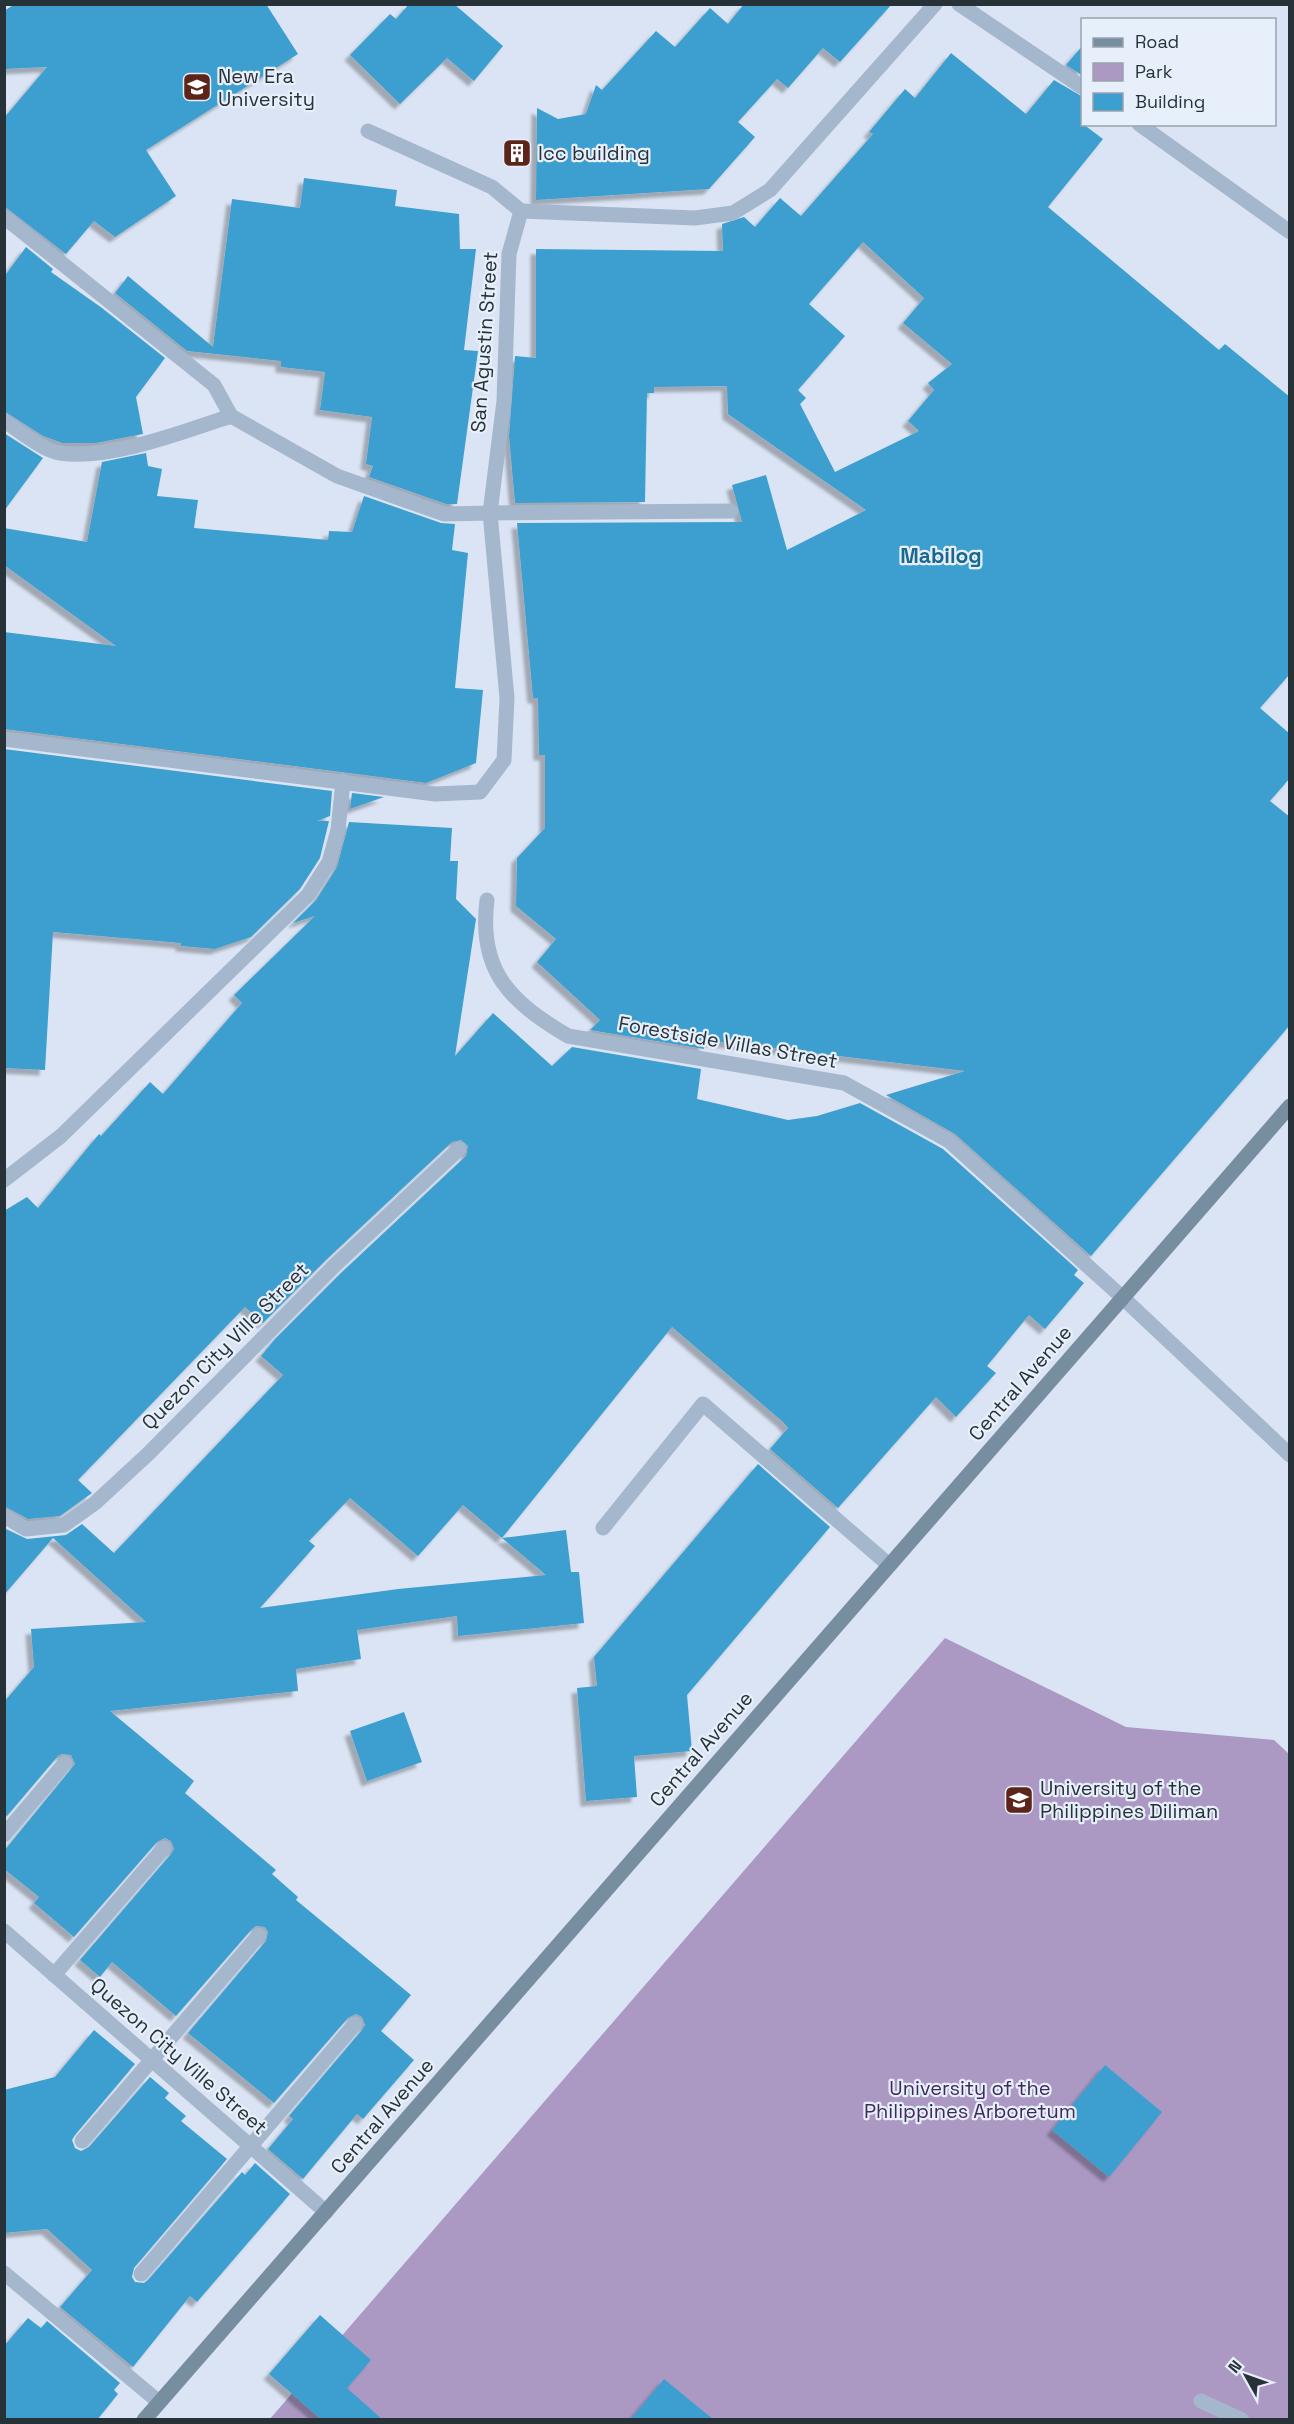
<svg xmlns="http://www.w3.org/2000/svg" width="1294" height="2424" font-family="'Space Grotesk',sans-serif">
	<style>
		.green { fill: #ab99c4 }
		.building { fill: #3d9fcf; fill-rule: evenodd; filter: url(#shadow) }
		.lines { fill: none; stroke-linecap: round; stroke-linejoin: round }
		.service { stroke: #a5b7cd; stroke-width: 15 }
		.minor { stroke: #a5b7cd; stroke-width: 15 }
		.secondary { stroke: #778ea1; stroke-width: 15 }
		.labels { text-anchor: middle; dominant-baseline: central; stroke-width: 4.5; stroke-linejoin: round; paint-order: stroke }
		.poi-label { font-size: 20px; fill: #273138; stroke: #e7effb; text-anchor: start }
		.street-label { font-size: 20px; fill: #273138; stroke: #e7effb }
		.park-label { font-size: 20px; fill: #3e2958; stroke: #e7effb }
		.neighbourhood-label { font-size: 21px; font-weight: bold; fill: #1a688d; stroke: #e7effb }
	</style>
	<defs>
		<filter id="shadow"><feDropShadow dx="-5.5" dy="5.5" stdDeviation="1.5" flood-color="#0004"/></filter>
	</defs>
	<rect width="100%" height="100%" fill="#dbe4f4"/>
	<path class="green" d="M 945,1638 L 1126,1727 L 1274,1740 L 1289,1754 L 1289,2419 L 269,2420 Z"/>
	<path class="building" d="M 15,4 L 266,4 L 298,54 L 146,150 L 176,196 L 115,237 L 94,221 L 66,254 L 4,206 L 4,118 L 47,67 L 4,69 L 4,11 Z
		M 409,4 L 454,4 L 503,46 L 474,81 L 447,58 L 400,104 L 350,55 L 390,14 L 396,19 Z
		M 744,4 L 892,4 L 840,62 L 823,48 L 788,88 L 777,79 L 738,122 L 755,137 L 709,189 L 536,200 L 537,108 L 558,119 L 586,114 L 596,85 L 602,90 L 656,31 L 675,47 L 710,8 L 728,24 Z
		M 1083,45 L 1083,76 L 1066,65 Z
		M 951,53 L 1026,114 L 1054,80 L 1083,97 L 1083,124 L 1103,139 L 1048,207 L 1219,350 L 1225,344 L 1290,397 L 1290,674 L 1260,708 L 1290,734 L 1290,778 L 1270,801 L 1290,817 L 1290,1025 L 1091,1256 L 955,1134 L 886,1095 L 965,1071 L 705,1040 L 704,1049 L 590,1030 L 600,1020 L 537,962 L 556,939 L 516,906 L 517,858 L 545,828 L 545,755 L 539,755 L 538,698 L 533,698 L 517,523 L 742,522 L 732,485 L 766,475 L 787,550 L 866,510 L 728,414 L 727,386 L 654,387 L 654,393 L 647,393 L 645,502 L 515,503 L 509,436 L 515,356 L 536,358 L 536,249 L 723,251 L 722,224 L 744,217 L 755,227 L 780,198 L 801,216 L 873,134 L 869,132 L 905,89 L 915,98 ZM 863,242 L 924,298 L 903,323 L 952,364 L 928,383 L 934,390 L 908,421 L 919,431 L 835,472 L 800,404 L 806,398 L 798,390 L 845,336 L 809,304 Z
		M 304,178 L 397,190 L 395,206 L 459,214 L 460,249 L 476,249 L 464,350 L 478,351 L 457,504 L 446,504 L 369,477 L 373,466 L 366,464 L 372,417 L 320,410 L 325,372 L 281,367 L 281,361 L 187,351 L 115,293 L 128,276 L 213,347 L 232,199 L 300,208 Z
		M 26,247 L 53,269 L 51,272 L 102,308 L 165,358 L 136,397 L 143,434 L 96,443 L 62,443 L 43,436 L 4,411 L 4,277 Z
		M 4,433 L 43,458 L 4,511 Z
		M 146,453 L 148,466 L 162,469 L 157,496 L 198,500 L 194,528 L 328,540 L 329,531 L 352,532 L 364,496 L 441,523 L 455,524 L 452,550 L 468,553 L 455,688 L 483,690 L 476,763 L 426,783 L 4,729 L 4,632 L 116,646 L 4,565 L 4,528 L 87,542 L 102,462 Z
		M 4,749 L 332,791 L 330,816 L 317,821 L 329,821 L 320,858 L 300,889 L 251,937 L 215,949 L 181,946 L 181,943 L 53,932 L 45,1070 L 4,1068 Z
		M 352,793 L 384,797 L 350,809 Z
		M 349,822 L 452,828 L 450,861 L 458,861 L 456,899 L 476,919 L 455,1056 L 493,1013 L 552,1066 L 572,1047 L 701,1069 L 697,1099 L 788,1120 L 817,1116 L 860,1103 L 943,1149 L 1078,1270 L 1074,1275 L 1084,1283 L 1045,1329 L 1029,1315 L 987,1366 L 996,1373 L 956,1417 L 936,1397 L 838,1508 L 770,1449 L 788,1428 L 783,1422 L 672,1327 L 502,1538 L 463,1505 L 418,1556 L 350,1498 L 309,1541 L 315,1546 L 260,1608 L 398,1589 L 546,1575 L 502,1538 L 566,1530 L 571,1572 L 579,1572 L 584,1623 L 458,1636 L 457,1616 L 357,1630 L 361,1659 L 296,1669 L 298,1691 L 110,1711 L 194,1781 L 185,1793 L 276,1870 L 272,1874 L 298,1897 L 296,1900 L 411,1995 L 381,2031 L 414,2060 L 363,2119 L 357,2114 L 303,2179 L 268,2149 L 293,2119 L 289,2116 L 362,2030 L 365,2025 L 362,2017 L 356,2014 L 348,2018 L 274,2103 L 188,2033 L 266,1941 L 268,1932 L 265,1927 L 256,1926 L 252,1929 L 176,2016 L 112,1962 L 100,1977 L 80,1960 L 171,1854 L 174,1849 L 171,1841 L 165,1838 L 157,1842 L 74,1937 L 34,1903 L 39,1897 L 4,1869 L 4,1851 L 75,1764 L 71,1755 L 62,1754 L 58,1756 L 7,1816 L 4,1814 L 4,1702 L 34,1667 L 31,1629 L 146,1622 L 53,1538 L 4,1595 L 4,1528 L 27,1539 L 66,1535 L 82,1524 L 114,1553 L 283,1375 L 261,1356 L 275,1339 L 341,1273 L 466,1156 L 468,1146 L 461,1140 L 452,1142 L 327,1259 L 263,1323 L 245,1307 L 78,1480 L 92,1493 L 60,1516 L 28,1519 L 4,1506 L 4,1211 L 27,1197 L 38,1208 L 99,1134 L 101,1136 L 150,1082 L 163,1094 L 242,1003 L 234,995 L 315,916 L 293,923 L 316,900 L 337,867 Z
		M 758,1464 L 830,1527 L 687,1695 L 692,1751 L 634,1756 L 637,1797 L 586,1801 L 577,1688 L 597,1686 L 594,1657 Z
		M 404,1712 L 422,1762 L 367,1781 L 350,1731 Z
		M 94,2030 L 135,2064 L 75,2135 L 72,2140 L 75,2148 L 81,2151 L 89,2147 L 150,2077 L 169,2093 L 165,2098 L 186,2116 L 181,2121 L 227,2159 L 134,2268 L 132,2277 L 135,2282 L 144,2283 L 148,2280 L 242,2172 L 245,2175 L 255,2163 L 290,2194 L 197,2302 L 190,2296 L 133,2367 L 60,2307 L 92,2270 L 47,2229 L 4,2233 L 4,2090 L 55,2077 Z
		M 1105,2065 L 1162,2112 L 1109,2177 L 1052,2130 Z
		M 320,2315 L 371,2360 L 347,2388 L 383,2420 L 322,2420 L 269,2374 Z
		M 28,2318 L 41,2328 L 47,2321 L 120,2383 L 114,2390 L 118,2394 L 97,2420 L 4,2420 L 4,2346 Z
		M 664,2379 L 714,2420 L 630,2420 Z"/>
	<g class="lines">
		<path class="service" d="M 368,131 L 492,187 L 521,211
			M 490,513 L 731,511
			M 1122,1297 L 1290,1455
			M 603,1528 L 703,1404 L 889,1565
			M 4,1835 L 65,1763
			M 54,1975 L 164,1848
			M 82,2141 L 259,1935
			M 4,2273 L 159,2402
			M 141,2274 L 355,2024"/>
		<path class="minor" d="M 959,4 L 1082,87
			M 1139,124 L 1290,232
			M 4,217 L 214,385 L 231,416 L 337,476 L 444,514 L 490,513
			M 4,421 C 20,431 42,450 60,453 C 108,461 185,431 231,416
			M 4,739 L 435,794 L 480,792 L 504,760 L 507,698 L 490,513 L 504,401 L 509,254 L 521,211 L 695,218 L 733,213 L 770,190 L 935,4
			M 487,900 C 478,972 511,1002 568,1036 L 844,1083 L 949,1141 L 1122,1297
			M 4,1180 L 61,1136 L 308,895 L 329,862 L 338,830 L 343,781
			M 4,1516 L 26,1529 L 64,1525 L 95,1503 L 147,1455 L 334,1266 L 459,1149
			M 4,1931 L 326,2212
			M 1201,2401 L 1242,2420"/>
		<path class="secondary" d="M 144,2420 L 1290,1106"/>
	</g>
	<defs>
		<g id="university-square" transform="scale(1.5)"><rect x="-9" y="-9" width="18" height="18" rx="4" fill="#5d2419" stroke="#e7effb"/><path d="M0-5L7-2L0 1L-7-2ZM-4 1L0 2.5L4 1V4Q0 6-4 4Z" fill="#fff"/></g>
		<g id="building-square" transform="scale(1.5)"><rect x="-9" y="-9" width="18" height="18" rx="4" fill="#5d2419" stroke="#e7effb"/><path d="M-4-6H4V6H1V3H-1V6H-4ZM-2.5-4.3h1.7v1.8h-1.7ZM.8-4.3h1.7v1.8H.8ZM-2.5-1h1.7V.8h-1.7ZM.8-1h1.7V.8H.8Z" fill="#fff"/></g>
	</defs>
	<g fill-rule="evenodd">
		<use href="#university-square" x="197" y="87"/>
		<use href="#building-square" x="517" y="153"/>
		<use href="#university-square" x="1019" y="1800"/>
	</g>
	<g class="labels">
		<g class="poi-label">
			<text x="218" y="76">New Era<tspan x="218" dy="23">University</tspan></text>
			<text x="538" y="153">Icc building</text>
			<text x="1040" y="1788">University of the<tspan x="1040" dy="23">Philippines Diliman</tspan></text>
		</g>
		<g class="street-label">
			<text transform="translate(484 342) rotate(-86)">San Agustin Street</text>
			<text transform="translate(728 1042) rotate(10)">Forestside Villas Street</text>
			<text transform="translate(225 1346) rotate(-45)">Quezon City Ville Street</text>
			<text transform="translate(1020 1383) rotate(-49)">Central Avenue</text>
			<text transform="translate(701 1749) rotate(-49)">Central Avenue</text>
			<text transform="translate(179 2056) rotate(41)">Quezon City Ville Street</text>
			<text transform="translate(382 2116) rotate(-49)">Central Avenue</text>
		</g>
		<g class="park-label">
			<text x="970" y="2088">University of the<tspan x="970" dy="23">Philippines Arboretum</tspan></text>
		</g>
		<g class="neighbourhood-label">
			<text x="941" y="555">Mabilog</text>
		</g>
	</g>
	<rect width="1294" height="2424" fill="none" stroke="#273138" stroke-width="12"/>
	<rect x="1081" y="18" width="195" height="108" fill="#e7effb" stroke="#9aa3ad" stroke-width="1.5"/>
	<rect x="1093" y="38" width="30" height="9" fill="#778ea1" stroke="#9aa3ad" stroke-width="1.5"/>
	<text x="1135" y="48" font-size="18" fill="#273138">Road</text>
	<rect x="1093" y="63" width="30" height="18" fill="#ab99c4" stroke="#9aa3ad" stroke-width="1.5"/>
	<text x="1135" y="78" font-size="18" fill="#273138">Park</text>
	<rect x="1093" y="93" width="30" height="18" fill="#3d9fcf" stroke="#9aa3ad" stroke-width="1.5"/>
	<text x="1135" y="108" font-size="18" fill="#273138">Building</text>
	<g transform="translate(1246 2376) rotate(310)" stroke="#e7effb" stroke-width="4.5" paint-order="stroke">
	<path d="M0-4.5L10 22L0 15L-10 22Z" fill="#273138"/>
	<text y="-9" font-size="16" font-weight="bold" text-anchor="middle" fill="#273138">N</text>
	</g>
</svg>
